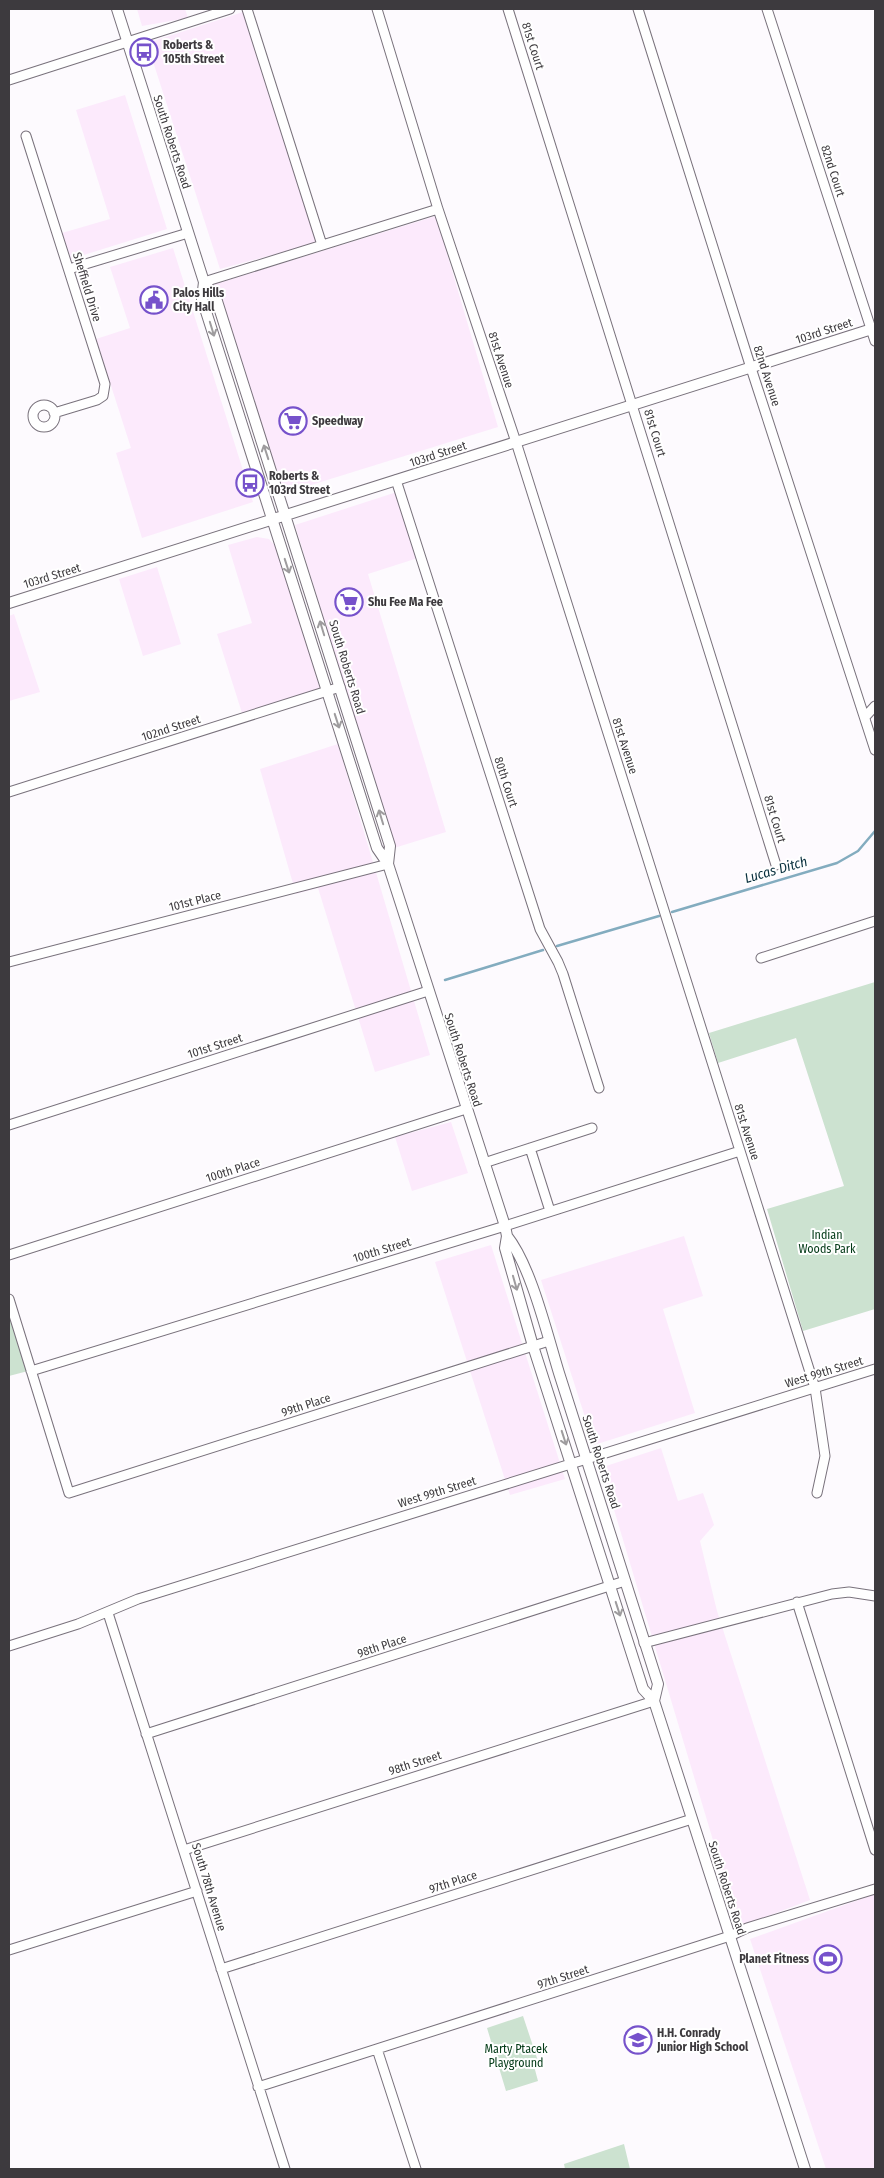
<svg xmlns="http://www.w3.org/2000/svg" width="884" height="2178" font-family="'Fira Sans Condensed',sans-serif">
	<style>
		.commercial { fill: #fceafc }
		.green { fill: #cce2d0 }
		.lines { fill: none; stroke-linecap: round; stroke-linejoin: round }
		.stream { stroke: #83acbf; stroke-width: 2.5 }
		.minor-casing { stroke: #79727c; stroke-width: 11 }
		.tertiary-casing { stroke: #79727c; stroke-width: 12 }
		.minor { stroke: #fff; stroke-width: 9 }
		.tertiary { stroke: #fff; stroke-width: 10 }
		.oneway { stroke: #9e9c9e }
		.labels { text-anchor: middle; dominant-baseline: central; stroke-width: 4; stroke-linejoin: round; paint-order: stroke }
		.poi-label { font-size: 12px; font-weight: bold; fill: #3d3a3e; stroke: #fff; text-anchor: start }
		.street-label { font-size: 12px; fill: #3d3a3e; stroke: #fff }
		.park-label { font-size: 12px; fill: #023916; stroke: #fff }
		.water-label { font-size: 14px; font-style: italic; fill: #09303e; stroke: #fff }
	</style>
	<rect width="100%" height="100%" fill="#fdfafe"/>
	<path class="commercial" d="M 137,9 L 185,9 L 188,18 L 142,26 Z
		M 243,12 L 317,243 L 220,269 L 147,43 Z
		M 125,95 L 167,229 L 71,259 L 62,233 L 110,219 L 76,110 Z
		M 436,216 L 498,427 L 295,490 L 282,490 L 215,284 Z
		M 173,248 L 253,502 L 142,538 L 116,453 L 131,448 L 96,339 L 130,328 L 110,267 Z
		M 400,491 L 421,557 L 368,574 L 446,832 L 394,848 L 295,525 Z
		M 257,537 L 269,539 L 277,548 L 320,688 L 242,713 L 217,634 L 252,623 L 228,545 Z
		M 157,567 L 181,644 L 143,656 L 119,579 Z
		M 14,614 L 40,692 L 9,701 L 9,616 Z
		M 338,744 L 430,1055 L 375,1072 L 318,888 L 296,894 L 260,769 Z
		M 451,1122 L 468,1173 L 412,1191 L 395,1137 Z
		M 684,1236 L 703,1296 L 663,1309 L 695,1413 L 594,1445 L 541,1280 Z
		M 491,1245 L 565,1479 L 510,1495 L 435,1262 Z
		M 661,1448 L 678,1501 L 703,1493 L 714,1525 L 700,1541 L 717,1611 L 810,1900 L 739,1927 L 603,1473 L 603,1467 Z
		M 875,1894 L 875,2169 L 826,2169 L 750,1939 Z"/>
	<path class="green" d="M 875,982 L 875,1309 L 803,1331 L 767,1209 L 844,1186 L 796,1038 L 718,1063 L 709,1033 Z
		M 9,1310 L 28,1371 L 9,1376 Z
		M 523,2016 L 539,2064 L 534,2066 L 538,2081 L 506,2091 L 487,2028 Z
		M 624,2144 L 630,2169 L 565,2169 L 564,2164 Z"/>
	<g class="lines">
		<path class="stream" d="M 672,912 L 837,863 L 858,851 L 875,831
			M 557,946 L 659,916
			M 445,980 L 543,950"/>
		<g class="minor-casing">
			<path id="minor" d="M 247,9 L 322,245
				M 377,9 L 438,209 L 516,442 L 815,1388 L 825,1456 L 817,1493
				M 508,9 L 776,865
				M 638,9 L 751,368 L 875,750
				M 767,9 L 875,341
				M 9,80 L 230,9
				M 26,136 L 105,384 L 103,396 L 97,400 L 54,413
				M 69,269 L 188,233
				M 204,282 L 438,209
				M33 416a11 11 0 1 1 22 0a11 11 0 1 1-22 0Z
				M 396,480 L 540,929 L 558,962 L 563,974 L 599,1088
				M 865,717 L 875,706
				M 9,792 L 340,687
				M 761,958 L 875,921
				M 9,962 L 388,864
				M 9,1125 L 428,991
				M 530,1148 L 550,1211
				M 484,1163 L 592,1128
				M 9,1255 L 466,1109
				M 9,1299 L 69,1493 L 549,1341
				M 31,1371 L 505,1226 L 740,1151
				M 797,1602 L 875,1850
				M 108,1613 L 285,2169
				M 644,1643 L 832,1594 L 849,1592 L 875,1596
				M 9,1646 L 78,1624 L 138,1599 L 875,1369
				M 146,1734 L 625,1581
				M 184,1850 L 654,1701
				M 9,1950 L 197,1891
				M 221,1969 L 692,1819
				M 377,2049 L 416,2169
				M 258,2087 L 730,1936 L 747,1928 L 875,1889"/>
		</g>
		<g class="tertiary-casing">
			<path id="tertiary" d="M 117,9 L 204,282 L 216,298 L 390,846 L 388,864
				M 204,282 L 202,299 L 377,848 L 388,864 L 505,1226 L 507,1236 L 505,1248 L 533,1346 L 643,1689 L 654,1701 L 805,2169
				M 9,603 L 875,328
				M 507,1236 C 531,1266 547,1334 559,1373 C 592,1476 624,1580 658,1684 L 654,1701"/>
		</g>
		<use href="#minor" class="minor"/>
		<use href="#tertiary" class="tertiary"/>
	</g>
	<defs><path id="oneway-shaft" d="M-6 0H5M1.5-3L5.5 0L1.5 3" fill="none" stroke-width="1.6" stroke-linecap="round" stroke-linejoin="round" transform="scale(1.25)"/></defs>
	<g class="oneway">
		<use href="#oneway-shaft" transform="translate(212 329) rotate(73)"/>
		<use href="#oneway-shaft" transform="translate(266 452) rotate(-108)"/>
		<use href="#oneway-shaft" transform="translate(287 566) rotate(72)"/>
		<use href="#oneway-shaft" transform="translate(322 628) rotate(-107)"/>
		<use href="#oneway-shaft" transform="translate(337 721) rotate(72)"/>
		<use href="#oneway-shaft" transform="translate(381 817) rotate(-107)"/>
		<use href="#oneway-shaft" transform="translate(515 1283) rotate(74)"/>
		<use href="#oneway-shaft" transform="translate(564 1438) rotate(72)"/>
		<use href="#oneway-shaft" transform="translate(618 1609) rotate(72)"/>
	</g>
	<defs>
		<g id="bus-ring" transform="scale(1.4375)"><circle r="9.5" fill="#fff" stroke="#7652cb" stroke-width="1.5"/><path d="M-5-6H5V4H4V6H2V4H-2V6H-4V4H-5ZM-3.5-4V0h7V-4ZM-3.5 1.2v1.5H-2V1.2ZM2 1.2v1.5H3.5V1.2Z" fill="#7652cb"/></g>
		<g id="civic-ring" transform="scale(1.4375)"><circle r="9.5" fill="#fff" stroke="#7652cb" stroke-width="1.5"/><path d="M-.6-6.5H3V-4.5H.6V-3L4-1V1h2V6H-6V1h2V-1L-.6-3ZM-1.2 2.5V6h2.4V2.5Z" fill="#7652cb"/></g>
		<g id="supermarket-ring" transform="scale(1.4375)"><circle r="9.5" fill="#fff" stroke="#7652cb" stroke-width="1.5"/><path d="M-6-5.5h2.5l.6 2H6L4.5 2H-2.5L-4.4-4H-6ZM-1.5 3.2a1.3 1.3 0 1 0 .1 0ZM3 3.2a1.3 1.3 0 1 0 .1 0Z" fill="#7652cb"/></g>
		<g id="stadium-ring" transform="scale(1.4375)"><circle r="9.5" fill="#fff" stroke="#7652cb" stroke-width="1.5"/><path d="M0-5a6.5 5 0 1 0 0 10a6.5 5 0 1 0 0-10ZM-3.5-1.8h7v3.6h-7Z" fill="#7652cb"/></g>
		<g id="school-ring" transform="scale(1.4375)"><circle r="9.5" fill="#fff" stroke="#7652cb" stroke-width="1.5"/><path d="M0-5L7-2L0 1L-7-2ZM-4 1L0 2.5L4 1V4Q0 6-4 4Z" fill="#7652cb"/></g>
	</defs>
	<g fill-rule="evenodd">
		<use href="#bus-ring" x="144" y="52"/>
		<use href="#civic-ring" x="154" y="300"/>
		<use href="#supermarket-ring" x="293" y="421"/>
		<use href="#bus-ring" x="250" y="483"/>
		<use href="#supermarket-ring" x="349" y="602"/>
		<use href="#stadium-ring" x="828" y="1959"/>
		<use href="#school-ring" x="638" y="2040"/>
	</g>
	<g class="labels">
		<g class="poi-label">
			<text x="163" y="45">Roberts &amp;<tspan x="163" dy="14">105th Street</tspan></text>
			<text x="173" y="293">Palos Hills<tspan x="173" dy="14">City Hall</tspan></text>
			<text x="312" y="421">Speedway</text>
			<text x="269" y="476">Roberts &amp;<tspan x="269" dy="14">103rd Street</tspan></text>
			<text x="368" y="602">Shu Fee Ma Fee</text>
			<text x="809" y="1959" text-anchor="end">Planet Fitness</text>
			<text x="657" y="2033">H.H. Conrady<tspan x="657" dy="14">Junior High School</tspan></text>
		</g>
		<g class="street-label">
			<text transform="translate(533 46) rotate(72)">81st Court</text>
			<text transform="translate(172 142) rotate(72)">South Roberts Road</text>
			<text transform="translate(833 171) rotate(72)">82nd Court</text>
			<text transform="translate(87 287) rotate(73)">Sheffield Drive</text>
			<text transform="translate(824 331) rotate(-18)">103rd Street</text>
			<text transform="translate(501 360) rotate(72)">81st Avenue</text>
			<text transform="translate(767 376) rotate(72)">82nd Avenue</text>
			<text transform="translate(655 433) rotate(73)">81st Court</text>
			<text transform="translate(438 454) rotate(-18)">103rd Street</text>
			<text transform="translate(52 576) rotate(-17)">103rd Street</text>
			<text transform="translate(347 667) rotate(73)">South Roberts Road</text>
			<text transform="translate(171 728) rotate(-18)">102nd Street</text>
			<text transform="translate(625 746) rotate(72)">81st Avenue</text>
			<text transform="translate(506 782) rotate(72)">80th Court</text>
			<text transform="translate(775 819) rotate(73)">81st Court</text>
			<text transform="translate(195 901) rotate(-14)">101st Place</text>
			<text transform="translate(215 1046) rotate(-18)">101st Street</text>
			<text transform="translate(463 1060) rotate(72)">South Roberts Road</text>
			<text transform="translate(747 1132) rotate(72)">81st Avenue</text>
			<text transform="translate(233 1170) rotate(-18)">100th Place</text>
			<text transform="translate(382 1250) rotate(-17)">100th Street</text>
			<text transform="translate(824 1372) rotate(-17)">West 99th Street</text>
			<text transform="translate(306 1405) rotate(-18)">99th Place</text>
			<text transform="translate(601 1462) rotate(72)">South Roberts Road</text>
			<text transform="translate(437 1492) rotate(-17)">West 99th Street</text>
			<text transform="translate(382 1646) rotate(-18)">98th Place</text>
			<text transform="translate(415 1763) rotate(-18)">98th Street</text>
			<text transform="translate(453 1882) rotate(-18)">97th Place</text>
			<text transform="translate(209 1887) rotate(73)">South 78th Avenue</text>
			<text transform="translate(727 1888) rotate(72)">South Roberts Road</text>
			<text transform="translate(563 1977) rotate(-18)">97th Street</text>
		</g>
		<g class="park-label">
			<text x="827" y="1235">Indian<tspan x="827" dy="14">Woods Park</tspan></text>
			<text x="516" y="2049">Marty Ptacek<tspan x="516" dy="14">Playground</tspan></text>
		</g>
		<g class="water-label">
			<text transform="translate(776 870) rotate(-16)">Lucas Ditch</text>
		</g>
	</g>
	<rect width="884" height="2178" fill="none" stroke="#3d3a3e" stroke-width="20"/>
</svg>
